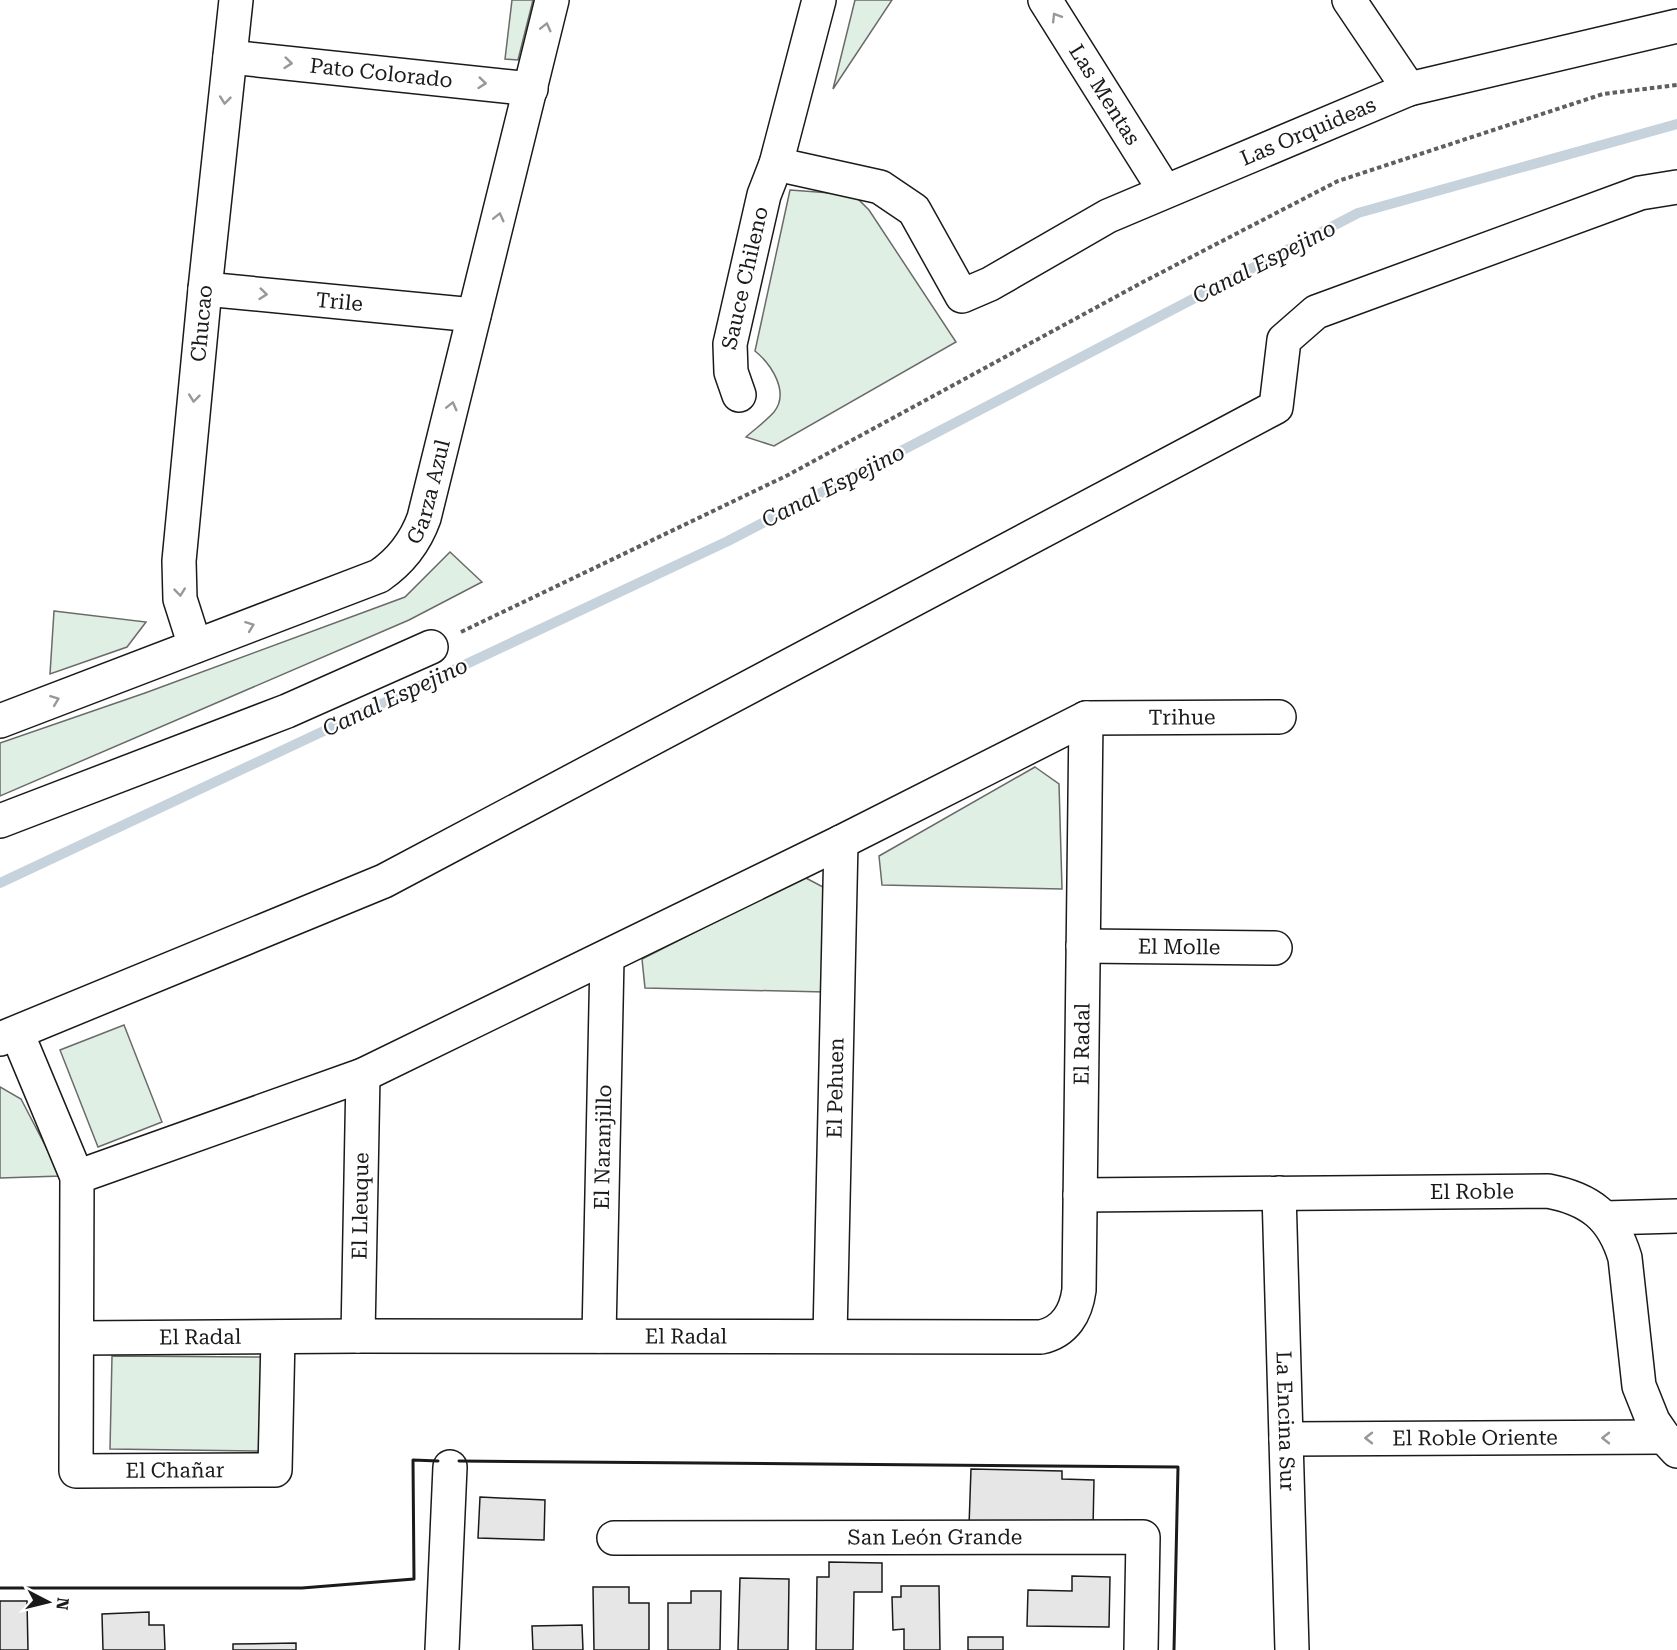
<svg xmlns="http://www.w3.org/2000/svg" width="1677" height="1650" font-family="'Roboto Serif',serif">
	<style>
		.green { fill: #e0efe3; stroke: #6a6a6a; stroke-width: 1.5 }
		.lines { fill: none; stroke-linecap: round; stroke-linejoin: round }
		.stream { stroke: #c6d2dc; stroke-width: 10 }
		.building { fill: #e6e6e6; stroke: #1a1a1a; stroke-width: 1.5 }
		.minor-casing { stroke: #1a1a1a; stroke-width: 36 }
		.path { stroke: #5f5f5f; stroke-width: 4; stroke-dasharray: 4.5 3; stroke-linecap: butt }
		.minor { stroke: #fff; stroke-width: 33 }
		.wall { stroke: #1a1a1a; stroke-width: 3 }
		.oneway { stroke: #989898 }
		.labels { text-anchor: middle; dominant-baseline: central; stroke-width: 4.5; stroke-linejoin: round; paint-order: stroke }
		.street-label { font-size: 21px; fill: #1a1a1a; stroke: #fff }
		.water-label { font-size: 22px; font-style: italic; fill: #1a1a1a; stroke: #fff }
	</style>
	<rect width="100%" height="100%" fill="#fff"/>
	<path class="green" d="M 512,0 L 533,0 L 518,60 L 505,59 Z
		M 855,0 L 892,0 L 833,89 Z
		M 790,190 L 844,194 L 857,198 L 869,210 L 956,342 L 774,446 L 746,437 C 755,429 766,421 774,412 C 790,392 771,364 755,351 Z
		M 450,552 L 482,582 L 409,620 L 0,796 L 0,743 L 145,693 L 405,597 Z
		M 54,611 L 146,622 L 127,647 L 50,674 Z
		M 1035,767 L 1059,784 L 1062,889 L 882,885 L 879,856 Z
		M 804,877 L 823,887 L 825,992 L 645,988 L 642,959 Z
		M 124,1025 L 162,1122 L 98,1147 L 60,1050 Z
		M 0,1087 L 21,1099 L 61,1176 L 0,1178 Z
		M 112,1356 L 261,1357 L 260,1451 L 110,1449 Z"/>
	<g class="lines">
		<path class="stream" d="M 0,883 L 728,541 L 1358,213 L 1677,124"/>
	</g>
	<path class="building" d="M 971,1469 L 1062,1471 L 1062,1479 L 1094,1480 L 1093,1528 L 969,1526 Z
		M 480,1497 L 545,1500 L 544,1540 L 478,1538 Z
		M 829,1562 L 882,1563 L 882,1592 L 854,1592 L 853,1650 L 816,1650 L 817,1577 L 829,1577 Z
		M 1072,1576 L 1110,1577 L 1109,1627 L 1027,1626 L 1028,1590 L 1072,1591 Z
		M 740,1578 L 789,1579 L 788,1650 L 738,1650 Z
		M 901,1586 L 939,1586 L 940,1650 L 904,1650 L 904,1629 L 893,1630 L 892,1597 L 901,1597 Z
		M 593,1587 L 629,1587 L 629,1603 L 649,1603 L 649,1650 L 594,1650 Z
		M 691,1591 L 721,1591 L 720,1650 L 668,1650 L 668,1603 L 691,1603 Z
		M 0,1601 L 27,1601 L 28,1650 L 0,1650 Z
		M 149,1612 L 149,1625 L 164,1625 L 165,1650 L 103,1650 L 102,1614 Z
		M 582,1625 L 583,1650 L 533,1650 L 532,1626 Z
		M 968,1637 L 1003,1637 L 1003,1650 L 968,1650 Z
		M 296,1643 L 296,1650 L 233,1650 L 233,1644 Z"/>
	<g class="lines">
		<g class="minor-casing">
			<g id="minor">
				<path id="s1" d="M 1045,0 L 1165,191"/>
				<path d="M 1349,0 L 1409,89"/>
				<path id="s2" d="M 230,57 L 531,89"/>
				<path id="s3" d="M 776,164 L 880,187 L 914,210 L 962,296 L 990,284 L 1108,216 L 1409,89 L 1677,26"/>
				<path id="s4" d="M 205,289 L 474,315"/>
				<path id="s5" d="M 739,395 L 731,372 L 730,344 L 764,195 L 776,164 L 819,0"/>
				<path id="s6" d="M 195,646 L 180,599 L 179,561 L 205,289 L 236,0"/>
				<path id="s7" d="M 0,721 L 379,576 C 401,561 415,543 424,518 L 552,0"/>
				<path d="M 0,821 L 287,711 L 431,647"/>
				<path id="s8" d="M 1083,946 L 1275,948"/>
				<path id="s9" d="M 17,1033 L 77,1177 L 76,1471 L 275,1470 L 278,1337"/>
				<path d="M 0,1039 L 384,881 L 1276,407 L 1284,340 L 1316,312 L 1640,193 L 1677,187"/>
				<path id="s10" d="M 77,1177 L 363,1075 L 841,842 L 1086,718 L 1279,717"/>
				<path id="s11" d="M 1279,1193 L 1292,1650"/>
				<path id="s12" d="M 1080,1195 L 1548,1191 C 1590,1199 1613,1217 1625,1258 L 1639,1386 L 1653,1421 L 1664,1437 L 1677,1451"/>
				<path d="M 1605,1218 L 1677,1216"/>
				<path id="s13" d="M 358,1336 L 363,1075"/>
				<path id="s14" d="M 599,1336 L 607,958"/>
				<path id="s15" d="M 830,1336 L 841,842"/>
				<path id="s16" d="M 77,1338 L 358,1336 L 1041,1337 C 1065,1332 1076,1313 1079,1290 L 1086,718"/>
				<path id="s17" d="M 1286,1439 L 1664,1437"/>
				<path id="s18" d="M 614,1538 L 1143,1537 L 1141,1650"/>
				<path d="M 442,1650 L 450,1467"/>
			</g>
		</g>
		<path class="path" d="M 461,632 L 788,475 L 1143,282 L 1338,181 L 1603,94 L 1677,85"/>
		<use href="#minor" class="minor"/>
		<path class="wall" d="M 459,1461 L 1178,1467 L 1174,1650
			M 0,1588 L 302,1588 L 414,1579 L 413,1460 L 438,1461"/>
	</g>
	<defs><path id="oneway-chevron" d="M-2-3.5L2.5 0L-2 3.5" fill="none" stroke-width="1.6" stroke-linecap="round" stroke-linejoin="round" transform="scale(1.5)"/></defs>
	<g class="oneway">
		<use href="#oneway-chevron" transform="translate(1056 17) rotate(-122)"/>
		<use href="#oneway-chevron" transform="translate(546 27) rotate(-76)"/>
		<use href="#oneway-chevron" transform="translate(288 63) rotate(6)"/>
		<use href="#oneway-chevron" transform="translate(482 83) rotate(6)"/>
		<use href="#oneway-chevron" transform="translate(225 100) rotate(96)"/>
		<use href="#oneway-chevron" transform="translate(499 217) rotate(-76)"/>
		<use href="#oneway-chevron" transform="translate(263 294) rotate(6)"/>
		<use href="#oneway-chevron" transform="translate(194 398) rotate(96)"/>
		<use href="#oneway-chevron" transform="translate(452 406) rotate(-76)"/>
		<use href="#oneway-chevron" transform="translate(180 592) rotate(84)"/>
		<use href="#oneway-chevron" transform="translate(250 626) rotate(-21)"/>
		<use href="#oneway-chevron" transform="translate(55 700) rotate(-21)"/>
		<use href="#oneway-chevron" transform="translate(1369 1438) rotate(180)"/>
		<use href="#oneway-chevron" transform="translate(1606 1438) rotate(180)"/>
	</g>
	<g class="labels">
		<g class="street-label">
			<text stroke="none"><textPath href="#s2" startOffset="152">Pato Colorado</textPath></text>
			<text stroke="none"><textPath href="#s1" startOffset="112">Las Mentas</textPath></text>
			<text stroke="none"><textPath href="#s3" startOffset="630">Las Orquideas</textPath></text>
			<text stroke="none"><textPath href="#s5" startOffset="120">Sauce Chileno</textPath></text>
			<text stroke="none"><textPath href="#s4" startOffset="135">Trile</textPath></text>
			<text stroke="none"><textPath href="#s6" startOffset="326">Chucao</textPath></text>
			<text stroke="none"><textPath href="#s7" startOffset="507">Garza Azul</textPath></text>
			<text stroke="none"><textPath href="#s10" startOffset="1206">Trihue</textPath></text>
			<text stroke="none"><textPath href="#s8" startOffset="96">El Molle</textPath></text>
			<text stroke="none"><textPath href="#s16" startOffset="1275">El Radal</textPath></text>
			<text stroke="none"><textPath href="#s15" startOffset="248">El Pehuen</textPath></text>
			<text stroke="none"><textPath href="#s14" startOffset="189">El Naranjillo</textPath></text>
			<text stroke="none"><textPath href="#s12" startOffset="392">El Roble</textPath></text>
			<text stroke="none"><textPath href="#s13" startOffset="130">El Lleuque</textPath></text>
			<text stroke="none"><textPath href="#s16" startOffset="609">El Radal</textPath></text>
			<text stroke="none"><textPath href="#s16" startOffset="123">El Radal</textPath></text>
			<text stroke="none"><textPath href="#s11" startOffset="228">La Encina Sur</textPath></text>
			<text stroke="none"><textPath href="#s17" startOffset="189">El Roble Oriente</textPath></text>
			<text stroke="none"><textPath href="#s9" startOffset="549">El Chañar</textPath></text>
			<text stroke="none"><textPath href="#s18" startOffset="321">San León Grande</textPath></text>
		</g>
		<g class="water-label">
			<text transform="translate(1264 262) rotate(-27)">Canal Espejino</text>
			<text transform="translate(833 486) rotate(-27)">Canal Espejino</text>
			<text transform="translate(395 697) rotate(-25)">Canal Espejino</text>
		</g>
	</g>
	<g transform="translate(48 1602) rotate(97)" stroke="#ffffff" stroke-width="4.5" paint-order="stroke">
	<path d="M0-4.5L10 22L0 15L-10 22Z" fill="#1a1a1a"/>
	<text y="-9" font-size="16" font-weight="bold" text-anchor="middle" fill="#1a1a1a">N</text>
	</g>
</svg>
